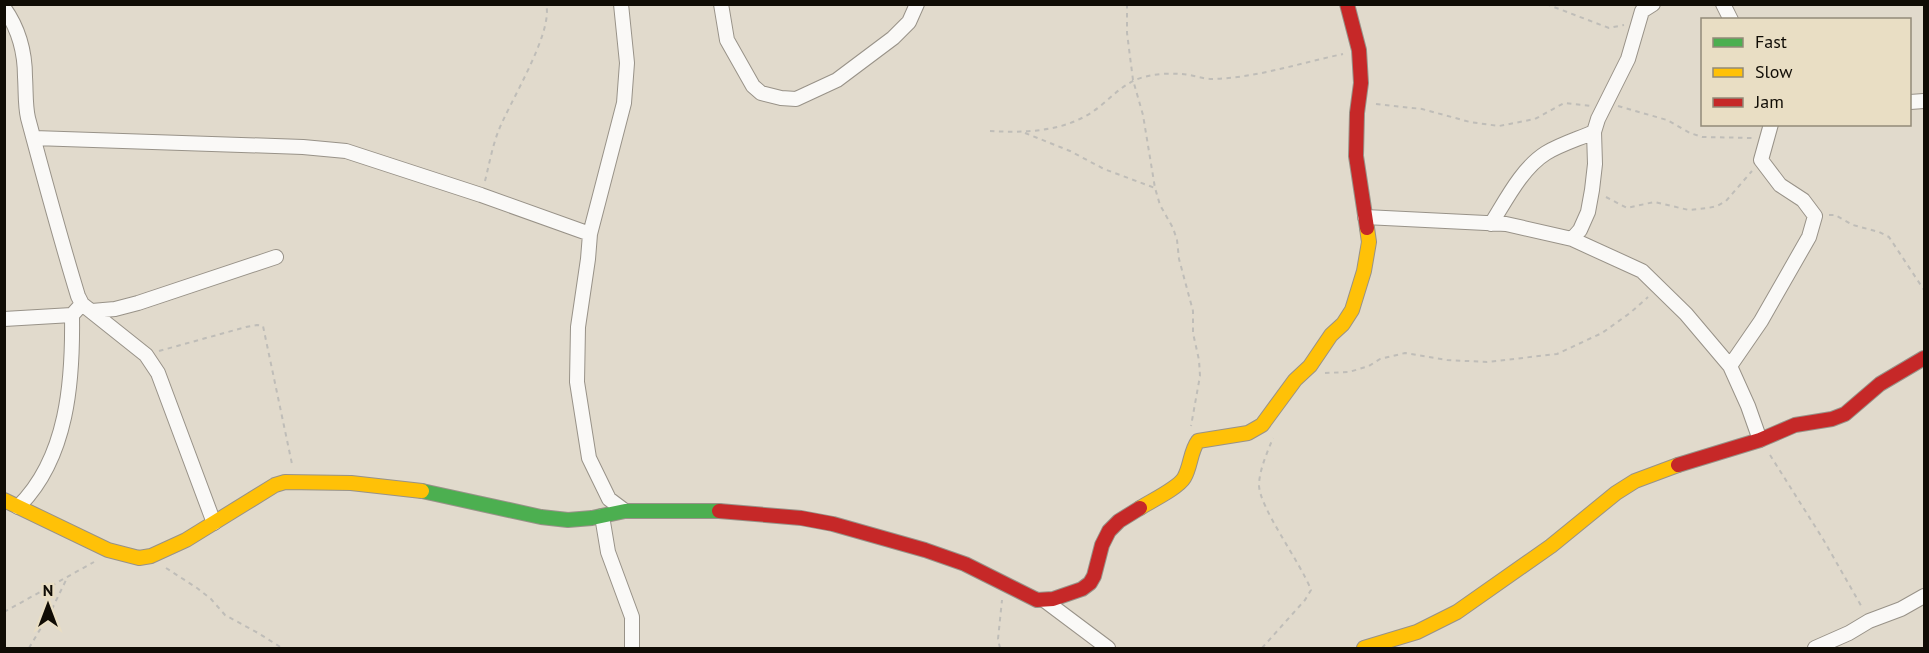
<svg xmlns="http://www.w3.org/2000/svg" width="1929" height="653" font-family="'PT Sans',sans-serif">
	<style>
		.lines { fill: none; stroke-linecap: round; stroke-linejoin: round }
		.street-casing { stroke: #989288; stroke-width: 16 }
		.fast-casing { stroke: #989288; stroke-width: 16 }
		.slow-casing { stroke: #989288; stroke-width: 16 }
		.jam-casing { stroke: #989288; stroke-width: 16 }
		.path { stroke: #bfbdb8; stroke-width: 2; stroke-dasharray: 4.5 4.5; stroke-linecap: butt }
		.street { stroke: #faf9f7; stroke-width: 14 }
		.fast { stroke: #4caf50; stroke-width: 14 }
		.slow { stroke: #ffc107; stroke-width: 14 }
		.jam { stroke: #c62828; stroke-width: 14 }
	</style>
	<rect width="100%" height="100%" fill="#e1dacc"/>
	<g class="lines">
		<g class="street-casing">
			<path id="street" d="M 621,4 L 627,63 L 624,103 L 590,234 L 588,259 L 578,327 L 577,382 L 589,458 L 609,499 L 625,511
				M 721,4 L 727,40 L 753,86 L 761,93 L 781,98 L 796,99 L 837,80 L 893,38 L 909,22 L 917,4
				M 1723,4 L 1731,20
				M 4,8 C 19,29 25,51 25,77 C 26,91 25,105 28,118 C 44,178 60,237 78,296 L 82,304 L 146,355 L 158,373 L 214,523
				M 1910,102 L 1924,101
				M 34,138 L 303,147 L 346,151 L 481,195 L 590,234
				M 1365,217 L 1506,224 L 1572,239 L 1642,271 L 1686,314 L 1730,366 L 1748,406 L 1760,440
				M 1491,224 C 1506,200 1522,168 1546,153 C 1561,144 1578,139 1594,132
				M 1572,239 L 1580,230 L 1588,212 L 1592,190 L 1595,164 L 1594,132 L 1598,119 L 1628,59 L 1642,11 L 1653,4
				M 92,311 L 115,309 L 138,303 L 276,257
				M 4,319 L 72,315
				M 1730,366 L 1761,321 L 1809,237 L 1815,216 L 1803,200 L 1780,185 L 1761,160 L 1771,124
				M 18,507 C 68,458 73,380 72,315 L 82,304
				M 602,516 L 608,552 L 632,617 L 632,648
				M 1044,600 L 1108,648
				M 1815,648 L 1849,633 L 1869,621 L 1901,609 L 1924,596"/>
		</g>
		<g class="fast-casing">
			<path id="fast" d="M 422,491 L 541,517 L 568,520 L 592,518 L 625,511 L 719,511"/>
		</g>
		<g class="slow-casing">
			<path id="slow" d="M 4,500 L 108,550 L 139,558 L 151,556 L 186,540 L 275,485 L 285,482 L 351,483 L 422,491
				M 1140,508 C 1151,501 1178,488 1184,478 C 1191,466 1190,452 1198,441 L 1248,433 L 1262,425 L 1295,380 L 1310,366 L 1331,335 L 1343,324 L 1352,310 L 1364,271 L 1369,242 L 1367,228
				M 1364,648 L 1417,632 L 1457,612 L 1551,546 L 1616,493 L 1635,481 L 1678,465"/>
		</g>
		<g class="jam-casing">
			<path id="jam" d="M 1347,4 L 1359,50 L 1361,83 L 1357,113 L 1356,156 L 1367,228
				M 1678,465 L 1760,440 L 1795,425 L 1832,419 L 1845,414 L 1880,384 L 1924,358
				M 719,511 L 801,518 L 833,524 L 925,550 L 965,564 L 1037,600 L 1053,599 L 1082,589 L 1090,583 L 1094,576 L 1102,545 L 1109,531 L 1119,521 L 1140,508"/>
		</g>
		<path class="path" d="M 1127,4 L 1127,33 L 1133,80 L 1143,115 L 1155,188 L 1160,205 L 1173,228 L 1177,240 L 1179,259 L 1193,311 L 1193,333 L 1199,360 L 1200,376 L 1191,426
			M 1546,4 L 1609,28 L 1624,25
			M 1376,104 L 1422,109 L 1470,122 L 1499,126 L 1535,119 L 1564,103 L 1591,106
			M 1618,106 L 1667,120 L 1690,133 L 1702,137 L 1753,138
			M 990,131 C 1027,133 1068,132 1099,107 C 1114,95 1125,82 1144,77 C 1155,74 1169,73 1180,74 C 1191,74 1202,79 1212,79 C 1256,78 1300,63 1343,54
			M 1025,133 L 1070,151 L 1104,169 L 1155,188
			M 485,181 C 489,165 492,148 498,132 C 509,103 554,32 546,4
			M 1606,197 L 1627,208 L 1654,202 L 1689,210 L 1708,208 L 1717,206 L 1726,201 L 1752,171
			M 1829,215 L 1835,215 L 1853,225 L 1879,232 L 1889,237 L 1924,290
			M 159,351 L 246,327 L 257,325 L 263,326 L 292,464
			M 1325,373 L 1349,372 L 1369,366 L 1380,359 L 1405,353 L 1447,360 L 1487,362 L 1557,354 L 1602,333 L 1630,313 L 1648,297
			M 1770,455 L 1823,539 L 1863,609
			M 166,568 L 197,588 L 211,599 L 225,615 L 258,633 L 282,648
			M 4,612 L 94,562
			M 29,648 L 51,611 L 67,578
			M 1000,648 L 998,639 L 1002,600
			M 1262,648 L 1305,600 L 1311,590 C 1301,563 1258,506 1259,484 C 1260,468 1267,453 1273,438"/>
		<use href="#street" class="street"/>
		<use href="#fast" class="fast"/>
		<use href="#slow" class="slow"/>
		<use href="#jam" class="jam"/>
	</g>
	<rect width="1929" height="653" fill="none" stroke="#100c05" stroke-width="12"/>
	<rect x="1701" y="18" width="210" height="108" fill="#e9dec4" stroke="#928a78" stroke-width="1.5"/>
	<rect x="1713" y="38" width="30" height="9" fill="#4caf50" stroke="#928a78" stroke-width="1.5"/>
	<text x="1755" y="48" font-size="18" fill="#100c05">Fast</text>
	<rect x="1713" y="68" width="30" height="9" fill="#ffc107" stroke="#928a78" stroke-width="1.5"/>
	<text x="1755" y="78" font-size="18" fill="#100c05">Slow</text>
	<rect x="1713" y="98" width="30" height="9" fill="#c62828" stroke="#928a78" stroke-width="1.5"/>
	<text x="1755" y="108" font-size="18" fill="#100c05">Jam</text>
	<g transform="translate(48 605)" stroke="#e9dec4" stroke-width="4.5" paint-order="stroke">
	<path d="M0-4.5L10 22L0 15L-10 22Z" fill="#100c05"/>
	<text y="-9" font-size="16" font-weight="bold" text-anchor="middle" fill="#100c05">N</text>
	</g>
</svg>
